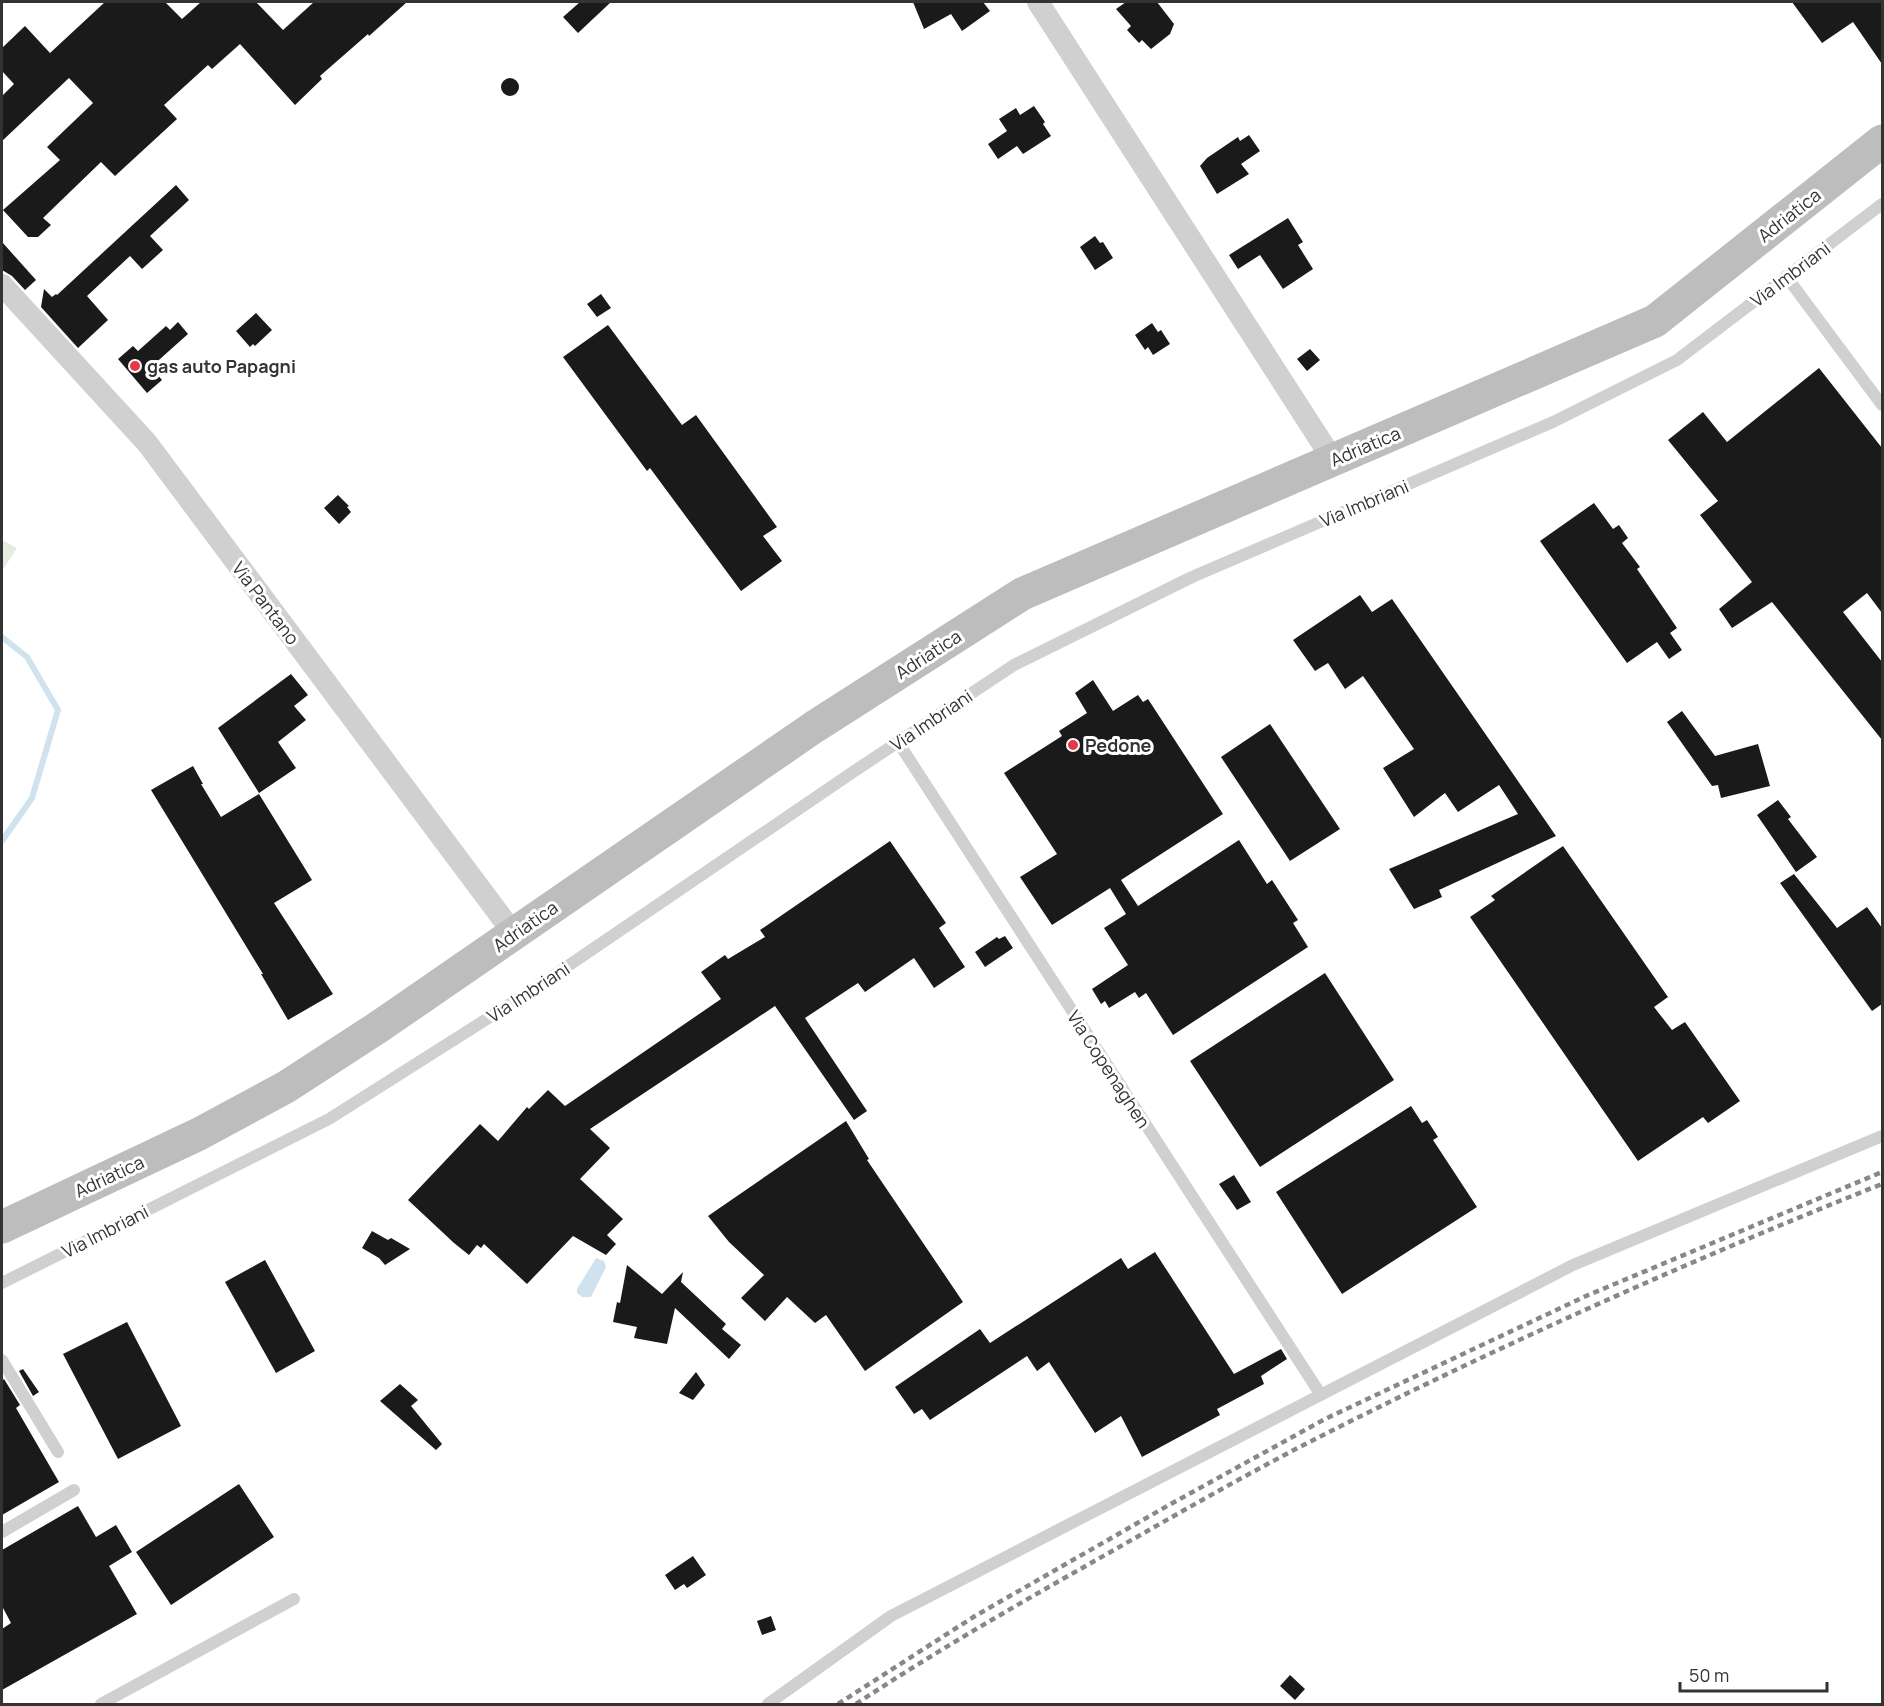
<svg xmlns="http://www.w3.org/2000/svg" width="1884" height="1706" font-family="Manrope,sans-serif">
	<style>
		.green { fill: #e6ecdf }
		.water { fill: #cfe2ee }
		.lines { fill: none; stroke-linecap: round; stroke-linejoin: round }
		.stream { stroke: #cfe2ee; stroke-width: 6 }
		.building { fill: #1a1a1a }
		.lane { stroke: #d0d0d0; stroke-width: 12 }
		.street { stroke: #d0d0d0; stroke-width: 22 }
		.secondary { stroke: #bdbdbd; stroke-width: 33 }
		.rail { stroke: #888; stroke-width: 4.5; stroke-dasharray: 6 4.5; stroke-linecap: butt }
		.poi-dot { fill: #e63946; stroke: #fff; stroke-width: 2 }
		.labels { text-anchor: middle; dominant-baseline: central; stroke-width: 6; stroke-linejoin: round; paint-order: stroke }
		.street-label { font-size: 18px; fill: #333; stroke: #fff }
		.poi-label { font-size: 18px; font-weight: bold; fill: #333; stroke: #fff; text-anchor: start }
	</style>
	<rect width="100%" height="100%" fill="#fff"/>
	<path class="green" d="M 2,540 L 17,548 L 2,571 Z"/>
	<path class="water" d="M 596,1258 L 604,1261 L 606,1267 L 591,1297 L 582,1297 L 577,1293 L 577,1289 Z"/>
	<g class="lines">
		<path class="stream" d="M 2,637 L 27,657 L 58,710 L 32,798 L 2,841"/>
	</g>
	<path class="building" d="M 105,2 L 165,2 L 182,19 L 201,2 L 256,2 L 283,30 L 314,2 L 407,2 L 369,36 L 368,34 L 320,76 L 322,79 L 295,105 L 240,44 L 212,69 L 208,65 L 164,105 L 177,119 L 115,176 L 101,162 L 43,218 L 51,225 L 38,237 L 28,237 L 3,210 L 60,160 L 47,147 L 93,103 L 69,78 L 2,141 L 2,96 L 14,84 L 2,71 L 2,48 L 25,26 L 50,53 Z
		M 580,2 L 611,2 L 578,33 L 563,17 Z
		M 913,2 L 983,2 L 990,11 L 962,31 L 951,14 L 924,29 Z
		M 1126,2 L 1157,2 L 1174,24 L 1170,34 L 1151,49 L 1142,40 L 1139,43 L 1127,30 L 1131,26 L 1116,9 Z
		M 1792,2 L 1882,2 L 1882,64 L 1853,22 L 1822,43 Z
		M501 87a9 9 0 1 1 18 0a9 9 0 1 1-18 0Z
		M 1034,106 L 1045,122 L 1043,124 L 1051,136 L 1023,154 L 1017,146 L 998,159 L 988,144 L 1007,131 L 999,119 L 1016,108 L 1020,115 Z
		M 1249,135 L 1260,151 L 1241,164 L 1249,174 L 1217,194 L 1200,166 L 1207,158 L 1238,137 L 1240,141 Z
		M 176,185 L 189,200 L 150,236 L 163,250 L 142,269 L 130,256 L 87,296 L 108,320 L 78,348 L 41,307 L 44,289 L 52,297 L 56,294 L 57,295 Z
		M 1288,218 L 1303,242 L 1298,245 L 1313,269 L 1283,289 L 1260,255 L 1238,269 L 1229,255 Z
		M 1095,236 L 1100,243 L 1103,242 L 1113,258 L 1095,270 L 1080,247 Z
		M 2,242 L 36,280 L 25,290 L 12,276 L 2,270 Z
		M 601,294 L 611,308 L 597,317 L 587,304 Z
		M 256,313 L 272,330 L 255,346 L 253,344 L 250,347 L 236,331 Z
		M 178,322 L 188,334 L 151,367 L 162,380 L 147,393 L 118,359 L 133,346 L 138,351 L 166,326 L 170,330 Z
		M 1152,323 L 1158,332 L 1161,330 L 1170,344 L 1153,355 L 1148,347 L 1145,350 L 1135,335 Z
		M 608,325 L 682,425 L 696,415 L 777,527 L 763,536 L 782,561 L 741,591 L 650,468 L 647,471 L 563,357 Z
		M 1310,349 L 1320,360 L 1307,371 L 1297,359 Z
		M 1819,368 L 1882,448 L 1882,613 L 1867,593 L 1843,612 L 1882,662 L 1882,740 L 1772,602 L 1732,628 L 1719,609 L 1752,582 L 1700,515 L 1718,501 L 1668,440 L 1703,412 L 1727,442 Z
		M 338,495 L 349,506 L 347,507 L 351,512 L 339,524 L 324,508 Z
		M 1594,503 L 1613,529 L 1619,525 L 1628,538 L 1622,543 L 1640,567 L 1637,569 L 1677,628 L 1670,633 L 1682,650 L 1669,659 L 1657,642 L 1627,663 L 1540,541 Z
		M 1360,595 L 1372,612 L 1392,599 L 1556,836 L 1439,890 L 1442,897 L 1414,909 L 1389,869 L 1518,814 L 1499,785 L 1458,812 L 1445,793 L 1414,817 L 1383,768 L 1414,749 L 1363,676 L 1345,689 L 1328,663 L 1315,671 L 1293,640 Z
		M 291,674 L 308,695 L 294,706 L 306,720 L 278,742 L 296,768 L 259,793 L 218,728 Z
		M 1093,680 L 1113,711 L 1138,695 L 1143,702 L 1148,699 L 1223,814 L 1121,880 L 1138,906 L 1239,840 L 1267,884 L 1272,880 L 1298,920 L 1293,923 L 1308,947 L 1173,1035 L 1146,993 L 1139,998 L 1135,992 L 1109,1008 L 1105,1001 L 1101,1004 L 1092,989 L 1128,965 L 1104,928 L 1126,914 L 1110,888 L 1052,925 L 1020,877 L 1057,854 L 1004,773 L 1062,736 L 1059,731 L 1087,713 L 1075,693 Z
		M 1682,711 L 1715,756 L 1758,744 L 1770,786 L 1721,798 L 1718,785 L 1712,786 L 1667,722 Z
		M 1270,724 L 1340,829 L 1290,861 L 1221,757 Z
		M 193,766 L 203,784 L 201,784 L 221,817 L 259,794 L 312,880 L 274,903 L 333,994 L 288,1020 L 261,974 L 263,974 L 151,790 Z
		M 1778,800 L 1791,817 L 1788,819 L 1817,857 L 1796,872 L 1757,815 Z
		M 890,841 L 946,923 L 939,928 L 965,967 L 934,988 L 914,958 L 865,992 L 858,983 L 805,1018 L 867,1111 L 854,1120 L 775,1006 L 590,1129 L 610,1148 L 580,1179 L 623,1219 L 607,1235 L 616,1244 L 606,1255 L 573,1236 L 527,1284 L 484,1244 L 481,1248 L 477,1245 L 469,1255 L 454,1243 L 408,1200 L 480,1124 L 498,1141 L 527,1107 L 529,1109 L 548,1090 L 565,1106 L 721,999 L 701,972 L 725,955 L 728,959 L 765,937 L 760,930 Z
		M 1563,846 L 1668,997 L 1654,1007 L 1672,1030 L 1685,1022 L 1740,1101 L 1708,1123 L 1703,1117 L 1638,1161 L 1470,917 L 1495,900 L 1491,896 Z
		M 1794,874 L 1837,928 L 1867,907 L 1882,928 L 1882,1004 L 1872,1011 L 1780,883 Z
		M 1005,936 L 1013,948 L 985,967 L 975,952 L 997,937 L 999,939 Z
		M 1325,973 L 1394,1080 L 1260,1167 L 1190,1061 Z
		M 1411,1106 L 1422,1123 L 1427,1120 L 1438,1137 L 1433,1140 L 1477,1207 L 1342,1294 L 1276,1192 Z
		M 846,1121 L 869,1159 L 867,1160 L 963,1302 L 865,1371 L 826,1315 L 815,1323 L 787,1297 L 765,1321 L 741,1298 L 764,1275 L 729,1242 L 708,1216 Z
		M 1234,1175 L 1251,1202 L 1237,1210 L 1219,1184 Z
		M 372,1231 L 388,1240 L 391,1238 L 410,1249 L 385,1265 L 379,1258 L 362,1248 Z
		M 1155,1252 L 1234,1374 L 1281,1349 L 1287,1359 L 1261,1376 L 1264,1384 L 1217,1409 L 1220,1415 L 1142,1457 L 1121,1416 L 1095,1433 L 1049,1362 L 1037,1371 L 1027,1356 L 930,1420 L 922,1409 L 914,1414 L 895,1387 L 980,1329 L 990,1343 L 1121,1258 L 1128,1269 Z
		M 265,1260 L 315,1351 L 276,1373 L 225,1282 Z
		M 627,1265 L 662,1294 L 683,1272 L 681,1282 L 726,1324 L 722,1329 L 741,1345 L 729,1359 L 675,1308 L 667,1344 L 634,1338 L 637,1327 L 613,1322 L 617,1302 L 620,1303 Z
		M 127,1322 L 181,1426 L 118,1459 L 63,1354 Z
		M 23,1369 L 39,1392 L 33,1396 L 19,1371 Z
		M 696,1372 L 705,1385 L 693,1400 L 679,1393 Z
		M 4,1379 L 20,1405 L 16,1408 L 59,1482 L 2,1515 L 2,1381 Z
		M 400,1384 L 418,1400 L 411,1406 L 442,1444 L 436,1450 L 380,1401 Z
		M 239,1484 L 274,1537 L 171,1605 L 136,1552 Z
		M 78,1506 L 96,1537 L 116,1525 L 132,1552 L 109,1566 L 137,1614 L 2,1690 L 2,1629 L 11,1623 L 2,1606 L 2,1550 Z
		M 693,1556 L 706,1575 L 687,1588 L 684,1584 L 675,1590 L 665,1575 Z
		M 771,1616 L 776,1630 L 762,1635 L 757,1621 Z
		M 1290,1675 L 1305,1689 L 1295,1700 L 1280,1686 Z"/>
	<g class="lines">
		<path class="lane" d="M 1786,276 L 1882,405
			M 898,742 L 1321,1395
			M 2,1283 L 329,1119 L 534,989 L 853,772 L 1014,665 L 1192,577 L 1553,422 L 1677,360 L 1882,204
			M 2,1360 L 58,1452
			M 2,1532 L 74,1490
			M 101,1704 L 294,1599
			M 768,1704 L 891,1616 L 1573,1265 L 1882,1136"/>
		<path class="street" d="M 1038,2 L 1333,460
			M 2,285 L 147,443 L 514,934"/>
		<path class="secondary" d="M 2,1227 L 199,1134 L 286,1087 L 377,1028 L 814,727 L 1022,594 L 1655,321 L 1882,141"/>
		<path class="rail" d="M 838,1704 L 975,1616 L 1169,1505 L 1325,1419 L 1586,1296 L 1882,1172
			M 856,1704 C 939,1649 1027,1599 1114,1550 C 1186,1509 1259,1467 1333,1430 C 1512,1340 1696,1258 1882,1184"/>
	</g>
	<g class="poi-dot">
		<circle cx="135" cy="366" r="6"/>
		<circle cx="1073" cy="745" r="6"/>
	</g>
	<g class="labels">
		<g class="street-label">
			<text transform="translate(1789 215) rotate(-38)">Adriatica</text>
			<text transform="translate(1790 274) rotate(-37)">Via Imbriani</text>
			<text transform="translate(1365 446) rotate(-23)">Adriatica</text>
			<text transform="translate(1364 503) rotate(-23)">Via Imbriani</text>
			<text transform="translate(266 603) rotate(53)">Via Pantano</text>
			<text transform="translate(928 654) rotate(-33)">Adriatica</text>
			<text transform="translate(931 720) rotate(-34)">Via Imbriani</text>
			<text transform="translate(525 926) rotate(-35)">Adriatica</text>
			<text transform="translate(528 992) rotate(-33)">Via Imbriani</text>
			<text transform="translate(1109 1069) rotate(57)">Via Copenaghen</text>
			<text transform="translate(109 1176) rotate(-25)">Adriatica</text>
			<text transform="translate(105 1231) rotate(-27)">Via Imbriani</text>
		</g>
		<g class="poi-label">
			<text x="147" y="366">gas auto Papagni</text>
			<text x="1085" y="745">Pedone</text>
		</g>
	</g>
	<rect width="1884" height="1706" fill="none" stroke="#333333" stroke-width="6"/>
	<path d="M1680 1682v9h147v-9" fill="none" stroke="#333333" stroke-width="3"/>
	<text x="1689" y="1682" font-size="18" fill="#333333" stroke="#ffffff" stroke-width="4.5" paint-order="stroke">50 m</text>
</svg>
